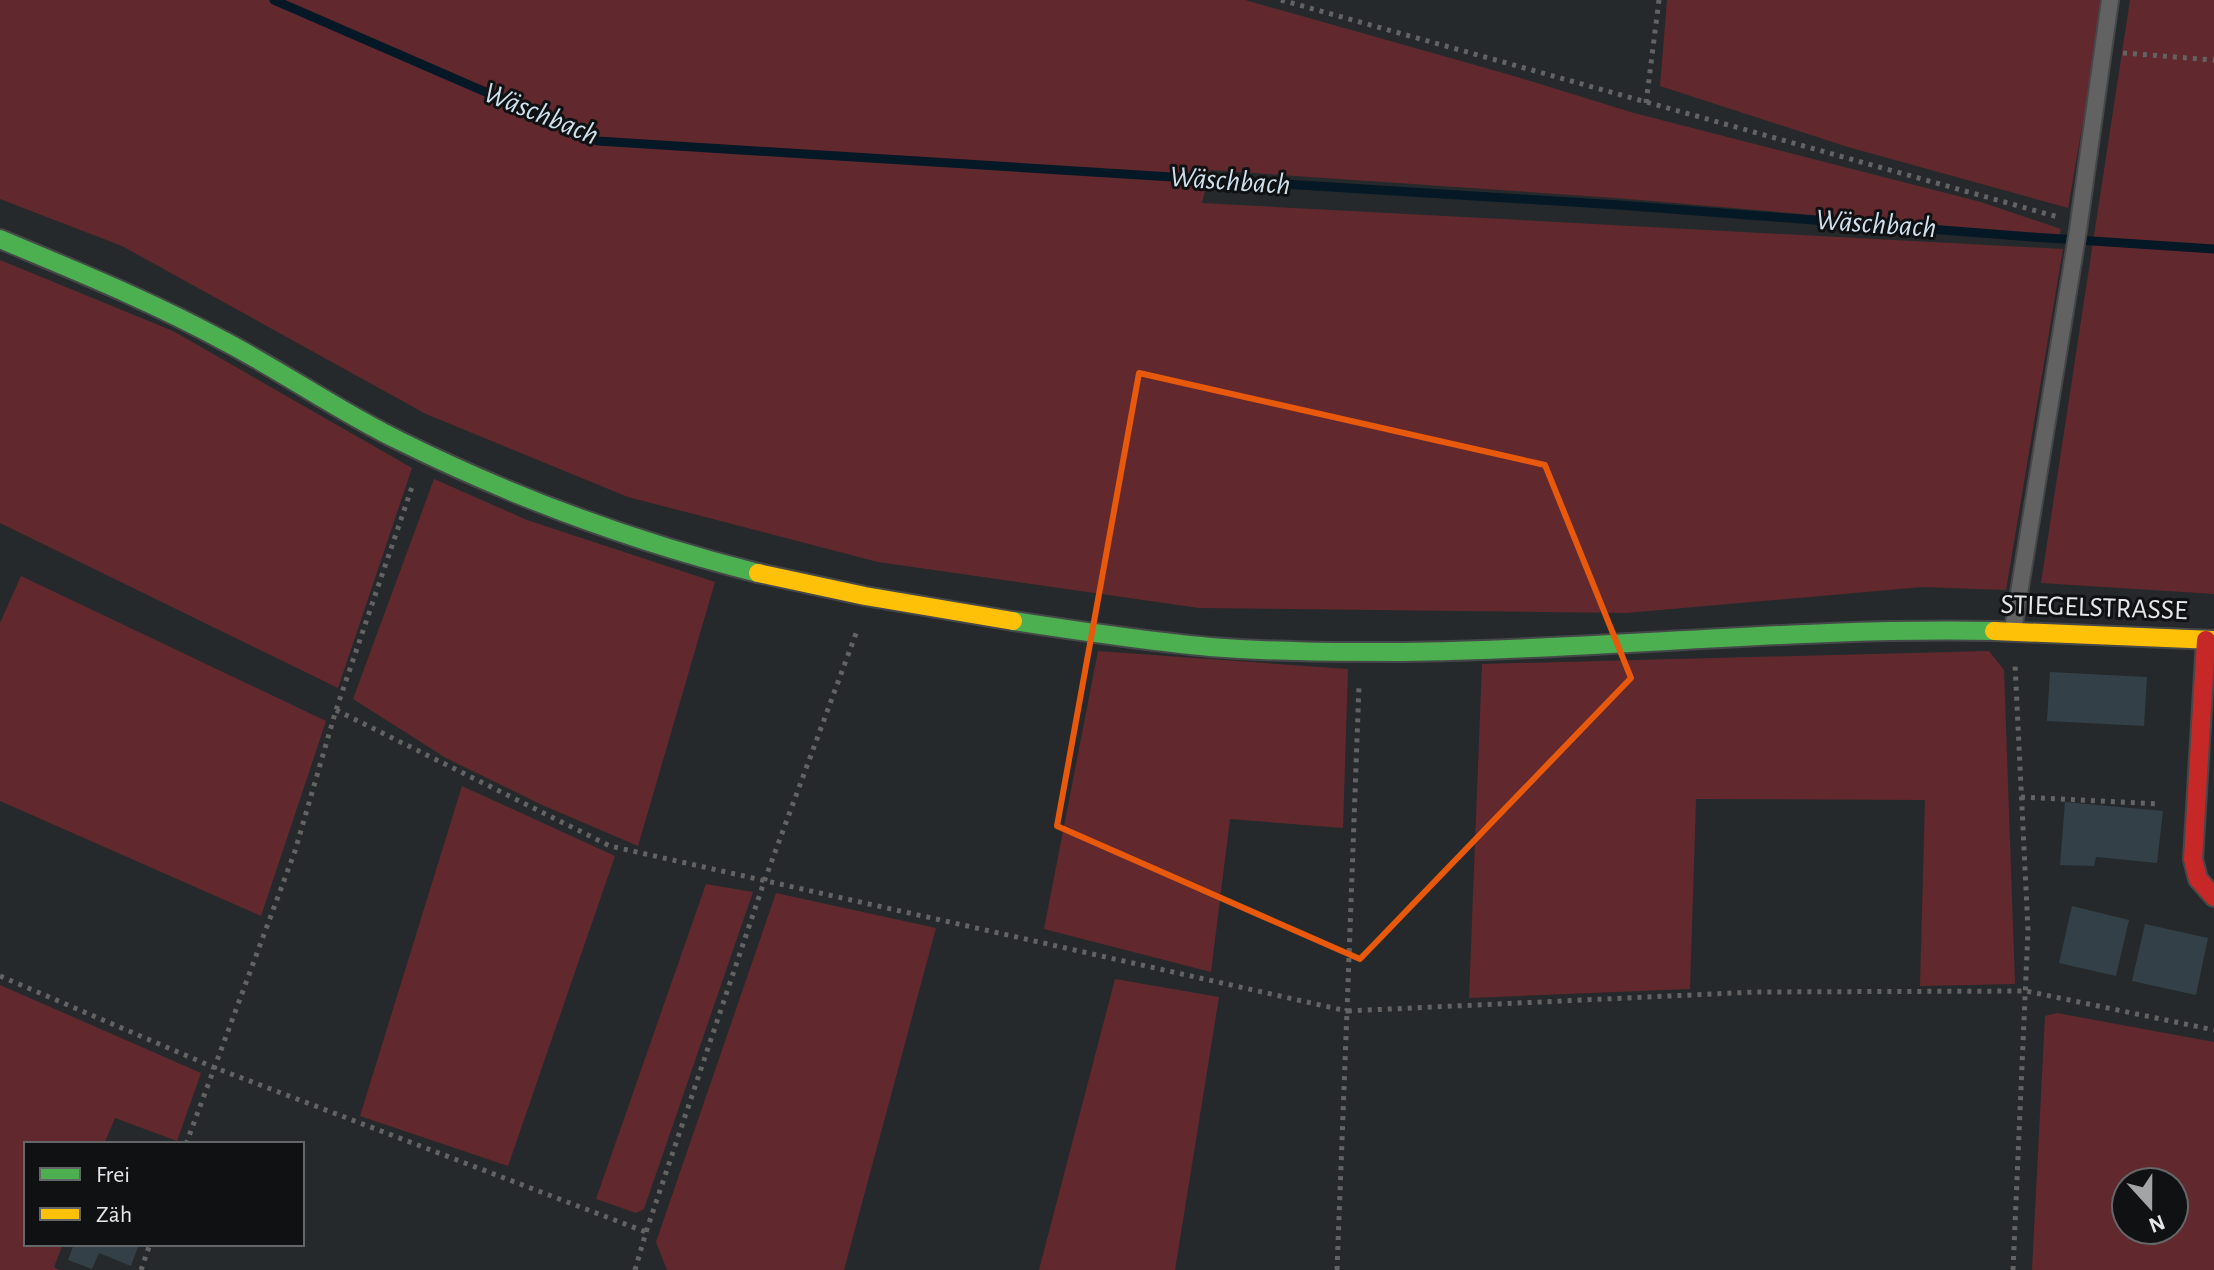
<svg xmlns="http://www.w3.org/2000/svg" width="2214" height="1270" font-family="'Alegreya Sans',sans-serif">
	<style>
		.green { fill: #61292d; fill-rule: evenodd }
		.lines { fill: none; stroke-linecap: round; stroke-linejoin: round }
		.stream { stroke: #041826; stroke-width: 9 }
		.building { fill: #334047 }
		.lane-casing { stroke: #454748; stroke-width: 20 }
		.fast-casing { stroke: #454748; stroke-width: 22 }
		.slow-casing { stroke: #454748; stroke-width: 22 }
		.jam-casing { stroke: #454748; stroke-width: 22 }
		.path { stroke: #636364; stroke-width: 5; stroke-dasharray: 4 6; stroke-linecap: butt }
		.lane { stroke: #626262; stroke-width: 16 }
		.fast { stroke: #4caf50; stroke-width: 18 }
		.slow { stroke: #ffc107; stroke-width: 18 }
		.jam { stroke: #c62828; stroke-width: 18 }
		.marked { fill: none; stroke: #e8590c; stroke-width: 6; stroke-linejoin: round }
		.labels { text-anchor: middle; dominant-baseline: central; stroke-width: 6; stroke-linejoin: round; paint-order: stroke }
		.street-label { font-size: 28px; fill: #e4e6e8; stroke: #101113 }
		.water-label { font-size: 30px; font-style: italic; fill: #cee0ee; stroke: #101113 }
	</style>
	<rect width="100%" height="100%" fill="#26292b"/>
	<path class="green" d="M 0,0 L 1245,0 L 1514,76 L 1634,113 L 1981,202 L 2061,229 L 2059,236 L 1616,198 L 1210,170 L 1202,203 L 2063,249 L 2006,590 L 1922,587 L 1626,613 L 1199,608 L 878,562 L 628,497 L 426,414 L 122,246 L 0,199 Z
		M 1667,0 L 2104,0 L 2068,208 L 1848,147 L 1660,86 Z
		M 2130,0 L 2214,0 L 2214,594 L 2041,583 Z
		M 0,260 L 173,331 L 412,468 L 338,688 L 0,523 Z
		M 434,479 L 527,520 L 715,582 L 638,846 L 540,804 L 446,758 L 353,699 Z
		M 21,576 L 326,721 L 261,916 L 0,801 L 0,623 Z
		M 1098,651 L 1348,669 L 1343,828 L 1230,819 L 1211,972 L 1044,929 Z
		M 1989,651 L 2004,670 L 2015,984 L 1920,986 L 1925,800 L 1696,799 L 1690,989 L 1469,998 L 1482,664 Z
		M 462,786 L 615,856 L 508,1166 L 360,1116 Z
		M 706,884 L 753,892 L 644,1209 L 636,1213 L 596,1199 Z
		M 776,893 L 936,928 L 844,1270 L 667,1270 L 656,1242 Z
		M 1115,979 L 1219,997 L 1175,1270 L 1039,1270 Z
		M 0,985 L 201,1073 L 177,1141 L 115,1118 L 104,1144 L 26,1144 L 26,1244 L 63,1244 L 54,1267 L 59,1270 L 0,1270 Z
		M 2057,1013 L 2214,1042 L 2214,1270 L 2032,1270 L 2045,1016 ZM 2126,1182 L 2174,1182 L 2174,1230 L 2126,1230 Z"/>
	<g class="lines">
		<path class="stream" d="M 274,0 L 598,141 L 1619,205 L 2032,237 L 2214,249"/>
	</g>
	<path class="building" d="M 2050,672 L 2147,677 L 2144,726 L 2047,721 Z
		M 2065,802 L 2163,811 L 2157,863 L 2096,857 L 2094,866 L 2060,865 Z
		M 2072,906 L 2129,920 L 2116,976 L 2059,963 Z
		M 2145,924 L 2208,938 L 2196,995 L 2132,981 Z
		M 74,1244 L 139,1244 L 131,1266 L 99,1253 L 92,1269 L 68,1260 Z"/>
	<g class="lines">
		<g class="lane-casing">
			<path id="lane" d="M 2013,630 L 2078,230 L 2110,0"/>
		</g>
		<g class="fast-casing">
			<path id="fast" d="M 0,239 C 76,271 153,302 226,342 C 285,373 340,412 400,441 C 513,497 635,542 758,573
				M 1013,621 C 1078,631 1144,641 1210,647 C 1274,652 1339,652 1403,652 C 1601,650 1797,627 1994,631"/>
		</g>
		<g class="slow-casing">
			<path id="slow" d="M 758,573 L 865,596 L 1013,621
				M 1994,631 L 2214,640"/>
		</g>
		<g class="jam-casing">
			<path id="jam" d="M 2206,640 L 2193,859 L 2198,879 L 2214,897"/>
		</g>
		<path class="path" d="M 1281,0 L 2058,217
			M 2123,53 L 2214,60
			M 1646,103 L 1659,0
			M 336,710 L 610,846 L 1347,1011 L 1359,685
			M 2021,797 L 2160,804
			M 0,976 L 213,1067 L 646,1232
			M 186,1144 L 295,851 L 336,710 L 412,487
			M 141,1270 L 150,1244
			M 635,1270 L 646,1232 L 764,882 L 858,628
			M 1337,1270 L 1347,1011 L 1755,992 L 2026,991 L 2214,1030
			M 2013,1270 L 2028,930 L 2015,664"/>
		<use href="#lane" class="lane"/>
		<use href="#fast" class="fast"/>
		<use href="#slow" class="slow"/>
		<use href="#jam" class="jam"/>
	</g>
	<path class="marked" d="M 1139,373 L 1545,465 L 1631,678 L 1360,959 L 1057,826 Z"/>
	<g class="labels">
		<g class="street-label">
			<text transform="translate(2094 608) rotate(2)">STIEGELSTRASSE</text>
		</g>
		<g class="water-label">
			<text transform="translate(541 114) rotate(22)">Wäschbach</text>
			<text transform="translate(1230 181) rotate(4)">Wäschbach</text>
			<text transform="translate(1876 224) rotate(4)">Wäschbach</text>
		</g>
	</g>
	<rect x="24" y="1142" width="280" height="104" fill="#101113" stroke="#656668" stroke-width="2"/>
	<rect x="40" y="1168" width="40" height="12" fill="#4caf50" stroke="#656668" stroke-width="2"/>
	<text x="96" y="1182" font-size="24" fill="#e4e6e8">Frei</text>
	<rect x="40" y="1208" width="40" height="12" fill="#ffc107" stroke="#656668" stroke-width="2"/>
	<text x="96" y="1222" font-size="24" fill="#e4e6e8">Zäh</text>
	<g transform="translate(2150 1206) rotate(159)"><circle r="38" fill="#101113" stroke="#656668" stroke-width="2"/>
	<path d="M0-6L14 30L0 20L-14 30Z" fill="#a2a4a6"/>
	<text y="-12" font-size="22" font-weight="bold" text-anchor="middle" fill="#e4e6e8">N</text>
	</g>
</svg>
